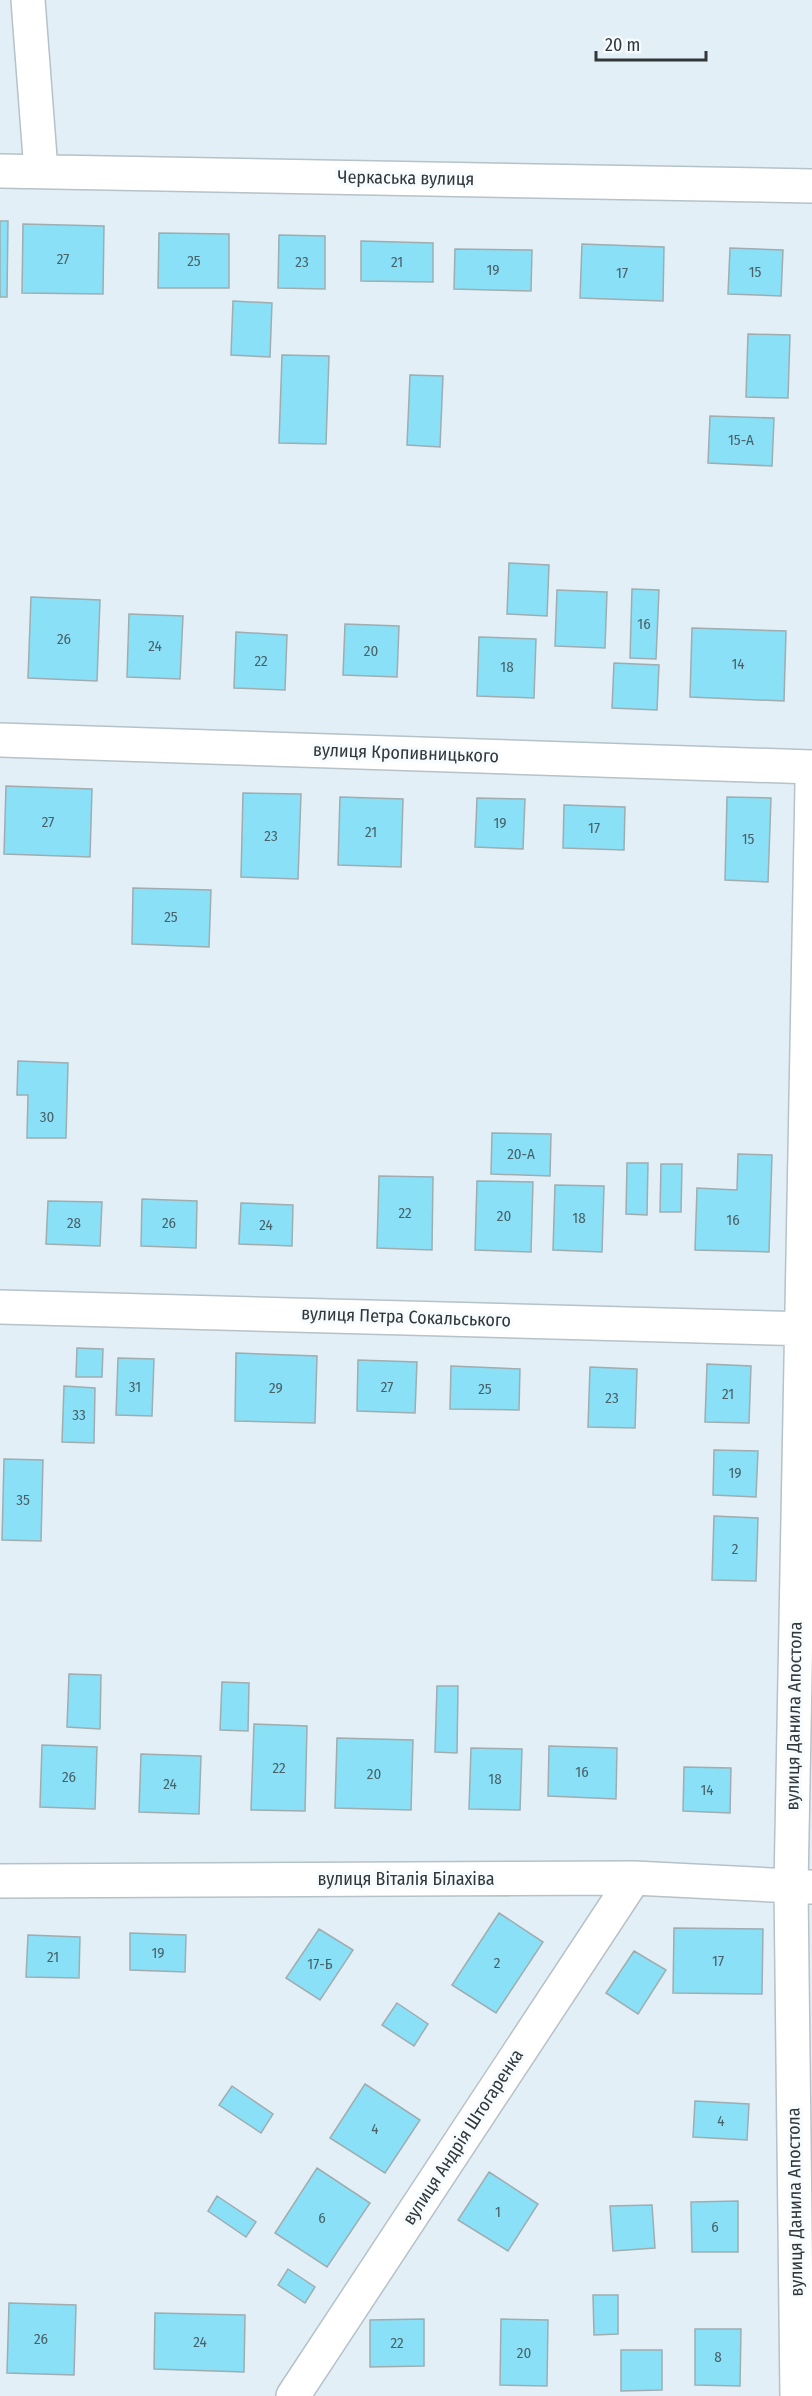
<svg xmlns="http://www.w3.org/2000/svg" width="812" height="2396" font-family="'Fira Sans Condensed',sans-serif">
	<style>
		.building { fill: #8ae0f6; stroke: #9fadb0; stroke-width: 1.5 }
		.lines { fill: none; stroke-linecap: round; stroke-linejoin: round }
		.street-casing { stroke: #b6c1c8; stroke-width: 36 }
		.street { stroke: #fff; stroke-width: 33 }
		.labels { text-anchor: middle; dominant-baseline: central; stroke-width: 6; stroke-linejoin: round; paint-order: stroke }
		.number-label { font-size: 15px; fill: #496169 }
		.street-label { font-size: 18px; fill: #33373a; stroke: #f6fbfe }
	</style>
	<rect width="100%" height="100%" fill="#e3eff7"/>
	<path class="building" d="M 0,221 L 8,221 L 7,297 L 0,297 Z
		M 23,224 L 104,226 L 103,294 L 22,293 Z
		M 159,233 L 229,234 L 229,288 L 158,288 Z
		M 279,235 L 325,236 L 325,289 L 278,288 Z
		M 361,241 L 433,243 L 433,282 L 361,281 Z
		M 582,244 L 664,247 L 663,301 L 580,298 Z
		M 730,248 L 783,250 L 781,296 L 728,294 Z
		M 455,249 L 532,250 L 531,291 L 454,289 Z
		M 233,301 L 272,303 L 270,357 L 231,355 Z
		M 748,334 L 790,335 L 788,398 L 746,397 Z
		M 282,355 L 329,356 L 326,444 L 279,443 Z
		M 410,375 L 443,376 L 440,447 L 407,445 Z
		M 710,416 L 774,418 L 772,466 L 708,463 Z
		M 509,563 L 549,565 L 547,616 L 507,614 Z
		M 632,589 L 659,590 L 656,659 L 630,658 Z
		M 557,590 L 607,592 L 605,648 L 555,646 Z
		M 31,597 L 100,600 L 97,681 L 28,678 Z
		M 129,614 L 183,616 L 180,679 L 127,677 Z
		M 345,624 L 399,626 L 397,677 L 343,675 Z
		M 692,628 L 786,631 L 784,701 L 690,697 Z
		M 236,632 L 287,635 L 285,690 L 234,688 Z
		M 479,637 L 536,639 L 534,698 L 477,696 Z
		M 614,663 L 659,665 L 657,710 L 612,708 Z
		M 6,786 L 92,789 L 90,857 L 4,854 Z
		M 243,793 L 301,794 L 298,879 L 241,877 Z
		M 340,797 L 403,799 L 401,867 L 338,865 Z
		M 727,797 L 771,798 L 768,882 L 725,880 Z
		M 477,798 L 525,799 L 523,849 L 475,847 Z
		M 564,805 L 625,807 L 624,850 L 563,848 Z
		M 133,888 L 211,890 L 209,947 L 132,944 Z
		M 18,1061 L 68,1063 L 66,1138 L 27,1138 L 28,1095 L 17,1095 Z
		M 492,1133 L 551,1134 L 550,1176 L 491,1174 Z
		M 738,1154 L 772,1155 L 769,1252 L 695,1250 L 697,1188 L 737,1190 Z
		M 627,1163 L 648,1163 L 647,1215 L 626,1214 Z
		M 661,1164 L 682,1164 L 681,1212 L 660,1212 Z
		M 379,1176 L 433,1177 L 432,1250 L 377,1248 Z
		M 477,1181 L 533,1182 L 531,1252 L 475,1250 Z
		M 555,1185 L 604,1186 L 602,1252 L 553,1250 Z
		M 142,1199 L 197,1201 L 196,1248 L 141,1246 Z
		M 48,1201 L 102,1202 L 100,1246 L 46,1244 Z
		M 241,1203 L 293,1205 L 292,1246 L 239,1244 Z
		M 77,1348 L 103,1349 L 102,1377 L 76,1377 Z
		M 236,1353 L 317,1356 L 315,1423 L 235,1421 Z
		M 118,1358 L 154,1359 L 152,1416 L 116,1415 Z
		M 358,1360 L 417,1362 L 415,1413 L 357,1411 Z
		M 707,1364 L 751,1366 L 749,1423 L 705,1422 Z
		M 451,1366 L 520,1369 L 519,1410 L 450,1409 Z
		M 590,1367 L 637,1369 L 635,1428 L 588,1427 Z
		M 64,1386 L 95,1388 L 94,1443 L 62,1442 Z
		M 714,1450 L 758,1451 L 756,1497 L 713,1495 Z
		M 4,1459 L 43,1460 L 41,1541 L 2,1540 Z
		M 714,1516 L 758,1518 L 756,1581 L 712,1580 Z
		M 69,1674 L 101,1675 L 100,1729 L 67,1727 Z
		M 222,1682 L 249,1683 L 248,1731 L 220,1730 Z
		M 437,1686 L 458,1686 L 457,1753 L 435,1752 Z
		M 254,1724 L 307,1726 L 305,1811 L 251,1810 Z
		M 337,1738 L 413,1740 L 411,1810 L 335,1808 Z
		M 42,1745 L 97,1747 L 95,1809 L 40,1807 Z
		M 549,1746 L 617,1748 L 616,1799 L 548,1796 Z
		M 471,1748 L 522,1749 L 520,1810 L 469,1809 Z
		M 141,1754 L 201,1756 L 199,1814 L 139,1812 Z
		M 684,1767 L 731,1768 L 730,1813 L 683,1811 Z
		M 499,1913 L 543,1942 L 496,2013 L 452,1985 Z
		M 674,1928 L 763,1929 L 762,1994 L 673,1993 Z
		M 319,1929 L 353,1950 L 320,2000 L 286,1978 Z
		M 130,1933 L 186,1935 L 185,1972 L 130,1970 Z
		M 28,1935 L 80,1937 L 79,1978 L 26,1977 Z
		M 634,1951 L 666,1970 L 638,2014 L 606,1993 Z
		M 397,2003 L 428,2024 L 414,2046 L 382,2025 Z
		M 365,2084 L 420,2120 L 385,2173 L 330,2138 Z
		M 232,2086 L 273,2114 L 261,2133 L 219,2105 Z
		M 695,2101 L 749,2104 L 747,2140 L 693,2137 Z
		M 317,2168 L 370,2203 L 327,2267 L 275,2233 Z
		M 489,2172 L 538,2204 L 508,2251 L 458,2220 Z
		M 217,2196 L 256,2222 L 246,2237 L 208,2211 Z
		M 738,2201 L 738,2252 L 692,2252 L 691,2202 Z
		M 652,2205 L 655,2248 L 613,2251 L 610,2206 Z
		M 288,2269 L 315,2287 L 305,2303 L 278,2285 Z
		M 593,2295 L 618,2295 L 618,2334 L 594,2335 Z
		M 9,2303 L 76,2305 L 74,2375 L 7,2373 Z
		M 155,2313 L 245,2315 L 244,2372 L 154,2369 Z
		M 424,2319 L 424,2366 L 370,2367 L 370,2320 Z
		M 501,2319 L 548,2320 L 547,2386 L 500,2385 Z
		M 695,2329 L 741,2329 L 740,2386 L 695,2385 Z
		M 621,2350 L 662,2350 L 662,2390 L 621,2391 Z"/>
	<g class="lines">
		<g class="street-casing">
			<path id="street" d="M 28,0 L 41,171
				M 0,171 L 812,186
				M 0,740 L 812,767
				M 0,1307 L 812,1329
				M 0,1881 L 634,1878 L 812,1887
				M 293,2396 L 634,1878
				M 797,2396 L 791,1886 L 812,784"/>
		</g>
		<use href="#street" class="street"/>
	</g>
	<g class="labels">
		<g class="number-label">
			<text x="63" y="259">27</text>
			<text x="194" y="261">25</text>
			<text x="302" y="262">23</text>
			<text x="397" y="262">21</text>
			<text x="493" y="270">19</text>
			<text x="755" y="272">15</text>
			<text x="622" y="273">17</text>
			<text x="741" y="440">15-А</text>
			<text x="644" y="624">16</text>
			<text x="64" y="639">26</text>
			<text x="155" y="646">24</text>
			<text x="371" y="651">20</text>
			<text x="261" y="661">22</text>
			<text x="738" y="664">14</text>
			<text x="507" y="667">18</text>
			<text x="48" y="822">27</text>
			<text x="500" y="823">19</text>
			<text x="594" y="828">17</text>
			<text x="371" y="832">21</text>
			<text x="271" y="836">23</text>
			<text x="748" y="839">15</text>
			<text x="171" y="917">25</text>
			<text x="47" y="1117">30</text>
			<text x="521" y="1154">20-А</text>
			<text x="405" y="1213">22</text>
			<text x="504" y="1216">20</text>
			<text x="579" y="1218">18</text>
			<text x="733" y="1220">16</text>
			<text x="74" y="1223">28</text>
			<text x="169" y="1223">26</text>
			<text x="266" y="1225">24</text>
			<text x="135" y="1387">31</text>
			<text x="387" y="1387">27</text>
			<text x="276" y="1388">29</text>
			<text x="485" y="1389">25</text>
			<text x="728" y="1394">21</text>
			<text x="612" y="1398">23</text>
			<text x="79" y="1415">33</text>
			<text x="735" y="1473">19</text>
			<text x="23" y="1500">35</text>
			<text x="735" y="1549">2</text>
			<text x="279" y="1768">22</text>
			<text x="582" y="1772">16</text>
			<text x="374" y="1774">20</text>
			<text x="69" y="1777">26</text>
			<text x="495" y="1779">18</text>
			<text x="170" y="1784">24</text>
			<text x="707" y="1790">14</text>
			<text x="158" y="1953">19</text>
			<text x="53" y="1957">21</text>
			<text x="718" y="1961">17</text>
			<text x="497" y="1963">2</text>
			<text x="320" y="1964">17-Б</text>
			<text x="721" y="2121">4</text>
			<text x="375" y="2129">4</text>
			<text x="498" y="2212">1</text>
			<text x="322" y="2218">6</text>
			<text x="715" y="2227">6</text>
			<text x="41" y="2339">26</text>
			<text x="200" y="2342">24</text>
			<text x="397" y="2343">22</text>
			<text x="524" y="2353">20</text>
			<text x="718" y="2357">8</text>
		</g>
		<g class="street-label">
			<text transform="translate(406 178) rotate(1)">Черкаська вулиця</text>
			<text transform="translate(406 753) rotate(2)">вулиця Кропивницького</text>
			<text transform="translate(406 1317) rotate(2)">вулиця Петра Сокальського</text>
			<text transform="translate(794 1716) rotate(-89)">вулиця Данила Апостола</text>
			<text x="406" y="1879">вулиця Віталія Білахіва</text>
			<text transform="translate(463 2137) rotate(-57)">вулиця Андрія Штогаренка</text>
			<text transform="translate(795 2202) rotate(-91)">вулиця Данила Апостола</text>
		</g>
	</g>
	<path d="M596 51v9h110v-9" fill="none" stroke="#33373a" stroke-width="3"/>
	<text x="605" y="51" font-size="18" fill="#33373a" stroke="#f6fbfe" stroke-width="4.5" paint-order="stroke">20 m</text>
</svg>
